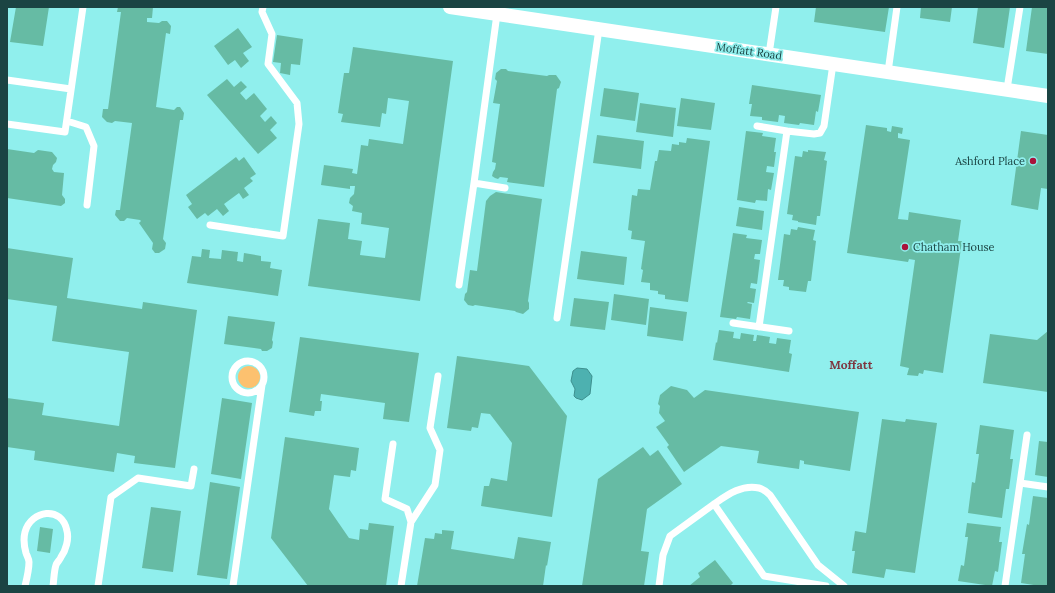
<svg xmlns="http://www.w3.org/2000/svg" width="1055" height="593" font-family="Lora,serif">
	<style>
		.green { fill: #fcc16f }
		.water { fill: #4db1b0; stroke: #3e908f }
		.building { fill: #66bba4 }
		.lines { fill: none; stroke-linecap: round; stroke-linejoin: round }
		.service { stroke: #fff; stroke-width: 7 }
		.minor { stroke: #fff; stroke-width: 14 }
		.poi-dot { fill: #a9123b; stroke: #90efed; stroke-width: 1.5 }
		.labels { text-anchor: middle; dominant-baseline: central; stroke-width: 3.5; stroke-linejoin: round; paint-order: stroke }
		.street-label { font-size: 11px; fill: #1b4443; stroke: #90efed }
		.poi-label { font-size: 11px; fill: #1b4443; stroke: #90efed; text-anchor: end }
		.neighbourhood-label { font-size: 12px; font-weight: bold; fill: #7e3640; stroke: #90efed }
	</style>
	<rect width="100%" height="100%" fill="#90efed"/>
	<path class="green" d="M238 377a11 11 0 1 1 22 0a11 11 0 1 1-22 0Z"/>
	<path class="water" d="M 577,368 L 587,369 L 592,376 L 590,394 L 582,400 L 576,398 L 574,396 L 575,389 L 571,381 L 573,371 Z"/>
	<path class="building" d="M 16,7 L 49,7 L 43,46 L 10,42 Z
		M 118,7 L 153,7 L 152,18 L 147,18 L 147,22 L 159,23 L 162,21 L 167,21 L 171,26 L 170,34 L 166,33 L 156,107 L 174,110 L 177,107 L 180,107 L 184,113 L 183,120 L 180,120 L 163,239 L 166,243 L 165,249 L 159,253 L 155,253 L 152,249 L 153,243 L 139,223 L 141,221 L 140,220 L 127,218 L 124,221 L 120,221 L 115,215 L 116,210 L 120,210 L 132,123 L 115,121 L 112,123 L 107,122 L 102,117 L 103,109 L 108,109 L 121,12 L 117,12 Z
		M 816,7 L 889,7 L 885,32 L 814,22 Z
		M 921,7 L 952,7 L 950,22 L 920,18 Z
		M 978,7 L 1010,7 L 1004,48 L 973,43 Z
		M 1032,7 L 1048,7 L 1048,54 L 1026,51 Z
		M 238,28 L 252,47 L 243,53 L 249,61 L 241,68 L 235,60 L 228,65 L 214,46 Z
		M 277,35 L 303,39 L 300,65 L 291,64 L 290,75 L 280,73 L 281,63 L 273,62 Z
		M 353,47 L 453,61 L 420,301 L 308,286 L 318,219 L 350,223 L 348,239 L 362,241 L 360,255 L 385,258 L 389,228 L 361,224 L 362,213 L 352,211 L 353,206 L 349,203 L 350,198 L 354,194 L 355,186 L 350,186 L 350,189 L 321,185 L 324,165 L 353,169 L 352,173 L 357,174 L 361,145 L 368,146 L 369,139 L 403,144 L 409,101 L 388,98 L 386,114 L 382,113 L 380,127 L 341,122 L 343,114 L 338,113 L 344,73 L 349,73 Z
		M 501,69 L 506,69 L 508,71 L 547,76 L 549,75 L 556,75 L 561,82 L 559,88 L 557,89 L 544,187 L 507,182 L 508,178 L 500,177 L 498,179 L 495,178 L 492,176 L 493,172 L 495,169 L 496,163 L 492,162 L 500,104 L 493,103 L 497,81 L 495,79 L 496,73 Z
		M 227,79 L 234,87 L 241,81 L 247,87 L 240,93 L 246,100 L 254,93 L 267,109 L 260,116 L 265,122 L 271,116 L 277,123 L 270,130 L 277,138 L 258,154 L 207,95 Z
		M 752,85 L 821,95 L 818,112 L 816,111 L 814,125 L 800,123 L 799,125 L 784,123 L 785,116 L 779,115 L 778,122 L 762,120 L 762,117 L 750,116 L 752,104 L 749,104 Z
		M 604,88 L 639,93 L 635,121 L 600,116 Z
		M 681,98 L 715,103 L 711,130 L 677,126 Z
		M 640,103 L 676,108 L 673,137 L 636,132 Z
		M 866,125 L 887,128 L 887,131 L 891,132 L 892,126 L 903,128 L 902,134 L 898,133 L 898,138 L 910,140 L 898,219 L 908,220 L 909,212 L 961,220 L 958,241 L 962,241 L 943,373 L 924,370 L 923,374 L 919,373 L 918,376 L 907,375 L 909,368 L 900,366 L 915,260 L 909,259 L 908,262 L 847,253 Z
		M 746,131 L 763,133 L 762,136 L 776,138 L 774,152 L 776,152 L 774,167 L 767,166 L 766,172 L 774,173 L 771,190 L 768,189 L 767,201 L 756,200 L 755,203 L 737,200 Z
		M 1021,131 L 1048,135 L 1048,189 L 1041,188 L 1038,210 L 1011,205 Z
		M 597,135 L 644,141 L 641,169 L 593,163 Z
		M 687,138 L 710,141 L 688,302 L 665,299 L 665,295 L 658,294 L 658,291 L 650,290 L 650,283 L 641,282 L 643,270 L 641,269 L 645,241 L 631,239 L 632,231 L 628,230 L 632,195 L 637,196 L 638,189 L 650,190 L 655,161 L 657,161 L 659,150 L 671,151 L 672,144 L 679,145 L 679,142 L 686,143 Z
		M 7,149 L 34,153 L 38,150 L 52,152 L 57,158 L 56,162 L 53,165 L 52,169 L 54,172 L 64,173 L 62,195 L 65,199 L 65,203 L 61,206 L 7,198 Z
		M 808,150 L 826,152 L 824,160 L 827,161 L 820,216 L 817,216 L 816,225 L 798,222 L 798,221 L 792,220 L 793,215 L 787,214 L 795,156 L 802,157 L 803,151 L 808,152 Z
		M 236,157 L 239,161 L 244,157 L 256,174 L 250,178 L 253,181 L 244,188 L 249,195 L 243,199 L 239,193 L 224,204 L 229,211 L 223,216 L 217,209 L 208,216 L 205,213 L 197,219 L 188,207 L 192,204 L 186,195 Z
		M 496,192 L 542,199 L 528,301 L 529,303 L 529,309 L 523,314 L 516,312 L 515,311 L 475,305 L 473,306 L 468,305 L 464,300 L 465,294 L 467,292 L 470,270 L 477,271 L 486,201 L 490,196 Z
		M 739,207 L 764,211 L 762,230 L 736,226 Z
		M 798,227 L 815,230 L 813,240 L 816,241 L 811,281 L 808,281 L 806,292 L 789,290 L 789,287 L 783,286 L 784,280 L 778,280 L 784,234 L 790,235 L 791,229 L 797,230 Z
		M 733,233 L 747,235 L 746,238 L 762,240 L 760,254 L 755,254 L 754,259 L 760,260 L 757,284 L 751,283 L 750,288 L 756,289 L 754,303 L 748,302 L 747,303 L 752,304 L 750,319 L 737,317 L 736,319 L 720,317 Z
		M 7,248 L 73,258 L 67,298 L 142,309 L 143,302 L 197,310 L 175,468 L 134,463 L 135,456 L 117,453 L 114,472 L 34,460 L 35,451 L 7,447 L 7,398 L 44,403 L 42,415 L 119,426 L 129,352 L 52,341 L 57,306 L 7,299 Z
		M 202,249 L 210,250 L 209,258 L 221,259 L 222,250 L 238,252 L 237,261 L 243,262 L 244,253 L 261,256 L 261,261 L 271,262 L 270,268 L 282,270 L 278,296 L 187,283 L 192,256 L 201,257 Z
		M 581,251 L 627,257 L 624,285 L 577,279 Z
		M 614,294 L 649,299 L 646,325 L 611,320 Z
		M 574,298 L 609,302 L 605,330 L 570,326 Z
		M 650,307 L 687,312 L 683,341 L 647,336 Z
		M 228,316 L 275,322 L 272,340 L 273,342 L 272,348 L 267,351 L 262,351 L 261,349 L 224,344 Z
		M 719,330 L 734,332 L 733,338 L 740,339 L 741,333 L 754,335 L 753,341 L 756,341 L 757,335 L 770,337 L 769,343 L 776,344 L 777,338 L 791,340 L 789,353 L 792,354 L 789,372 L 713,360 L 716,342 L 717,343 Z
		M 1048,331 L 1048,392 L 983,383 L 990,334 L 1037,340 Z
		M 300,337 L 419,353 L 409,422 L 383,419 L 385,403 L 321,394 L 320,401 L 322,401 L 321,411 L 315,411 L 314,416 L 289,412 Z
		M 457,356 L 529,366 L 567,416 L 552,517 L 481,506 L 484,486 L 489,486 L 491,478 L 507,481 L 512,443 L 490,414 L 481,413 L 478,428 L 472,427 L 471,431 L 447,428 Z
		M 671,386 L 687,390 L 694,398 L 705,390 L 859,412 L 850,471 L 804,464 L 804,461 L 800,460 L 799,469 L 757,463 L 759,451 L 721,446 L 684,472 L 667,447 L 669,445 L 656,427 L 665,421 L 659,413 L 660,406 L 658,404 L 660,395 Z
		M 222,398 L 252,403 L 241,479 L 211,474 Z
		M 882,419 L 905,422 L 906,419 L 937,423 L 915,573 L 886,569 L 884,578 L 852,573 L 855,551 L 852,551 L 855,531 L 866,533 Z
		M 980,425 L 1014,430 L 1010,459 L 1013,459 L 1009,489 L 1006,489 L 1002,518 L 968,513 L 972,482 L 975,483 L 979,454 L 976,454 Z
		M 285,437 L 359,448 L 356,471 L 351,470 L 350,477 L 334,475 L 329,509 L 349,538 L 359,540 L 360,529 L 368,530 L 369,523 L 394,526 L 386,586 L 308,586 L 271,538 Z
		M 1039,441 L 1048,442 L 1048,477 L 1035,475 Z
		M 643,447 L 650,456 L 658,450 L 682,484 L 647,509 L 641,551 L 649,552 L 644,586 L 582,586 L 598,479 Z
		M 210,482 L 240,487 L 227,579 L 197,575 Z
		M 1033,496 L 1048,498 L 1048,586 L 1040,586 L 1021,583 L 1025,554 L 1022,554 L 1027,524 L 1029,525 Z
		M 151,507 L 181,511 L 173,572 L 142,568 Z
		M 967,523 L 1001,527 L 999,542 L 1002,542 L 998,572 L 995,571 L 992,586 L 958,581 L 961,565 L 964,566 L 968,537 L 965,537 Z
		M 40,527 L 53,529 L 50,553 L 37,551 Z
		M 442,530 L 454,531 L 451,549 L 514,559 L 518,537 L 551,542 L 547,566 L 546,565 L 543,586 L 417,586 L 425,538 L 434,539 L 435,533 L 442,534 Z
		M 715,560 L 733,583 L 730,586 L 689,586 L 700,577 L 698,573 Z"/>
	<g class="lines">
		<path class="service" d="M 497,14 L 474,183 L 505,188
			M 769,54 L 776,7
			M 888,72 L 897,7
			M 7,80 L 71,89
			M 1007,89 L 1020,7
			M 67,121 L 86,127 L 94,146 L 87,205
			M 7,124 L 65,132 L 83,7
			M 757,126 L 787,131
			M 210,225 L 283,236 L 299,124 L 297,103 L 268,64 L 272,34 L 262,12 L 263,7
			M 459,285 L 474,183
			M 557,318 L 599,29
			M 733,323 L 789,331
			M 759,327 L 787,131 L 814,134 L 820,133 L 824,126 L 833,64
			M232 377a16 16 0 1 1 32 0a16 16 0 1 1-32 0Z
			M 393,444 L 385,499 L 407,509 L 411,522
			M 1020,483 L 1048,487
			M 714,504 C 727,495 742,484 759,488 C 763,489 767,492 770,495 L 818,565 L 844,586
			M 25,586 C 27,578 29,570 29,562 C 29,559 27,556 26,553 C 24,546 23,540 25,532 C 31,510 62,505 67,531 C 69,539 66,550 61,557 C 60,560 57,562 56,565 C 54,571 54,579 53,586
			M 98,586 L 111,497 L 138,478 L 191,486 L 194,469
			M 233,586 L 262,385
			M 401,586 L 411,522 L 435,485 L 440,450 L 430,428 L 438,376
			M 659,586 L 663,555 L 670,536 L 714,504 L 764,576 L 826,586
			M 1005,586 L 1027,435"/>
		<path class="minor" d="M 450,7 L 1048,96"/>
	</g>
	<g class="poi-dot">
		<circle cx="1033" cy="161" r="4"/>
		<circle cx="905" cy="247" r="4"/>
	</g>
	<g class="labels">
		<g class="street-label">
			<text transform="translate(749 51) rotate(8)">Moffatt Road</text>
		</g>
		<g class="poi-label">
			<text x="1025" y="161">Ashford Place</text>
			<text x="913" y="247" text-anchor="start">Chatham House</text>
		</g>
		<g class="neighbourhood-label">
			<text x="851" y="364">Moffatt</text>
		</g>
	</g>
	<rect width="1055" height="593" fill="none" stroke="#1b4443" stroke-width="16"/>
</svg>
